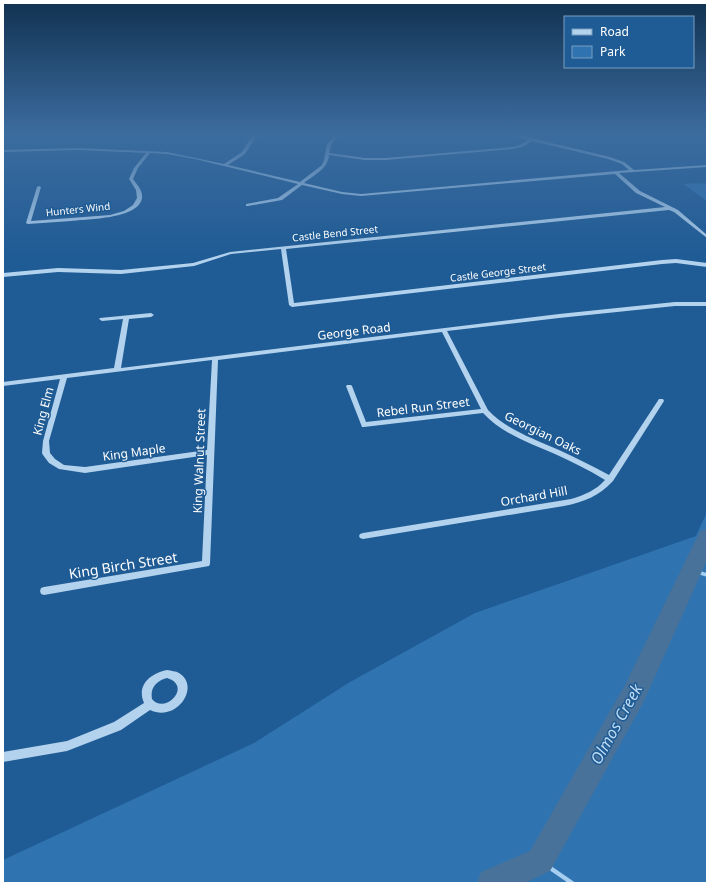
<svg xmlns="http://www.w3.org/2000/svg" width="710" height="886" font-family="'Noto Sans',sans-serif">
	<style>
		.green { fill: #2f74b0 }
		.lines { fill: none; stroke-linecap: round; stroke-linejoin: round }
		.stream-far1 { stroke: #a5cef0; stroke-width: 3.5 }
		.stream { stroke: #a5cef0; stroke-width: 4.5 }
		.river { fill: #48729a; fill-rule: evenodd }
		.minor { fill: #b2d2ee; fill-rule: evenodd }
		.labels { text-anchor: middle; dominant-baseline: central; stroke-width: 3; stroke-linejoin: round; paint-order: stroke }
		.far-street-label { font-size: 10px; fill: #fff; stroke: #1f5b94 }
		.street-label { font-size: 12px; fill: #fff; stroke: #1f5b94 }
		.near-street-label { font-size: 14px; fill: #fff; stroke: #1f5b94 }
		.near-water-label { font-size: 16px; font-style: italic; fill: #bedcf5; stroke: #1f5b94 }
	</style>
	<rect width="100%" height="100%" fill="#1f5b94"/>
	<path class="green" d="M 707,183 L 707,201 L 683,184 Z
		M 707,512 L 707,883 L 3,883 L 3,860 L 254,743 L 350,682 L 475,613 L 696,536 Z"/>
	<g class="lines">
		<path class="stream-far1" d="M 691,570 L 707,575"/>
		<path class="stream" d="M 540,861 L 572,883"/>
		<path class="river" d="M 707,529 L 707,560 L 643,703 L 550,871 L 525,883 L 477,883 L 481,872 L 530,851 L 625,685 L 700,531 Z"/>
		<path class="minor" d="M 255,134 L 259,134 L 254,140 L 245,154 L 228,165 L 300,182 L 322,165 L 324,160 L 327,144 L 336,134 L 340,134 L 332,143 L 329,153 L 365,158 L 386,158 L 512,147 L 520,145 L 528,140 L 508,134 L 514,134 L 610,157 L 624,162 L 634,170 L 707,165 L 707,167 L 619,173 L 640,191 L 678,210 L 707,235 L 707,238 L 674,212 L 669,210 L 286,249 L 294,303 L 662,260 L 676,259 L 707,263 L 707,267 L 676,263 L 662,264 L 292,307 L 289,305 L 281,249 L 231,254 L 194,266 L 121,274 L 58,272 L 3,277 L 3,273 L 58,268 L 121,270 L 193,263 L 230,252 L 665,207 L 636,193 L 615,174 L 361,196 L 342,194 L 302,185 L 282,200 L 248,206 L 246,206 L 246,204 L 278,198 L 298,184 L 195,159 L 167,154 L 150,153 L 138,168 L 133,179 C 137,185 143,190 142,198 C 139,219 87,219 71,221 C 57,222 42,223 28,224 L 26,223 L 37,187 L 39,186 L 41,187 L 31,221 L 110,215 L 124,211 L 133,205 L 137,198 L 136,190 L 129,179 L 134,168 L 146,153 L 78,150 L 3,152 L 3,150 L 78,148 L 167,152 L 224,164 L 242,152 L 250,139 ZM 532,141 L 608,159 L 622,164 L 629,170 L 361,194 L 342,192 L 304,183 C 314,175 328,169 329,155 L 365,160 L 386,160 L 512,149 L 522,147 Z
			M 688,134 L 707,134 L 707,136 L 690,135 Z
			M 675,302 L 707,302 L 707,306 L 675,306 L 559,318 L 447,331 L 488,410 C 507,430 534,439 559,450 C 576,458 593,466 609,475 L 659,399 L 663,399 L 664,401 L 613,481 C 599,496 584,502 564,506 L 363,539 L 360,538 L 359,536 L 360,534 L 363,533 L 571,499 C 585,495 596,490 605,480 C 589,470 572,462 555,454 C 530,443 502,434 483,413 L 364,427 L 362,427 L 346,386 L 347,385 L 351,385 L 352,386 L 366,422 L 481,409 L 442,332 L 218,360 L 210,564 L 209,566 L 44,595 L 41,594 L 40,591 L 41,588 L 44,587 L 202,561 L 207,455 L 85,473 L 59,469 L 49,463 L 43,455 L 42,453 L 43,441 L 60,379 L 3,386 L 3,382 L 114,368 L 123,319 L 102,321 L 99,319 L 100,318 L 151,313 L 154,315 L 151,317 L 129,319 L 121,368 L 559,314 ZM 212,360 L 207,450 L 85,467 L 64,465 L 55,459 L 50,453 L 49,441 L 67,378 Z
			M 167,670 C 171,671 176,671 179,673 C 201,686 177,723 150,710 L 121,730 L 67,751 L 3,762 L 3,752 L 67,741 L 114,722 L 144,703 C 136,685 151,673 167,670 ZM 167,678 C 193,686 165,715 152,699 C 150,688 156,681 167,678 Z"/>
	</g>
	<linearGradient id="sky" x2="0" y2="1"><stop stop-color="#113251"/><stop offset="0.52" stop-color="#3c6c9f"/><stop offset="1" stop-color="#3c6c9f" stop-opacity="0"/></linearGradient>
	<rect width="710" height="258" fill="url(#sky)"/>
	<g class="labels">
		<g class="far-street-label">
			<text transform="translate(78 209) rotate(-6)">Hunters Wind</text>
			<text transform="translate(335 233) rotate(-6)">Castle Bend Street</text>
			<text transform="translate(498 272) rotate(-7)">Castle George Street</text>
		</g>
		<g class="street-label">
			<text transform="translate(354 331) rotate(-7)">George Road</text>
			<text transform="translate(423 407) rotate(-7)">Rebel Run Street</text>
			<text transform="translate(43 411) rotate(-75)">King Elm</text>
			<text transform="translate(543 433) rotate(26)">Georgian Oaks</text>
			<text transform="translate(134 452) rotate(-8)">King Maple</text>
			<text transform="translate(199 461) rotate(-88)">King Walnut Street</text>
			<text transform="translate(534 496) rotate(-10)">Orchard Hill</text>
		</g>
		<g class="near-street-label">
			<text transform="translate(123 565) rotate(-9)">King Birch Street</text>
		</g>
		<g class="near-water-label">
			<text transform="translate(616 724) rotate(-61)">Olmos Creek</text>
		</g>
	</g>
	<rect width="710" height="886" fill="none" stroke="#ffffff" stroke-width="8"/>
	<rect x="564" y="16" width="130" height="52" fill="#1f5b94" stroke="#799dbf"/>
	<rect x="572" y="29" width="20" height="6" fill="#b2d2ee" stroke="#799dbf"/>
	<text x="600" y="36" font-size="12" fill="#ffffff">Road</text>
	<rect x="572" y="46" width="20" height="12" fill="#2f74b0" stroke="#799dbf"/>
	<text x="600" y="56" font-size="12" fill="#ffffff">Park</text>
</svg>
